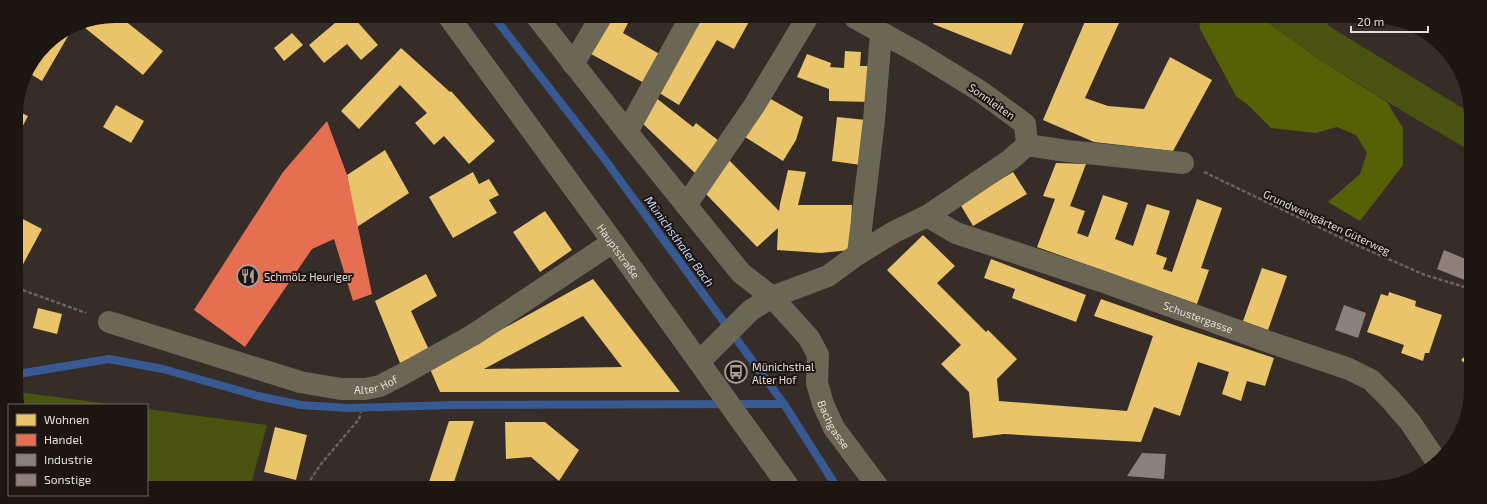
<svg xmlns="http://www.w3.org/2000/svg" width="1487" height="504" font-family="'Exo 2',sans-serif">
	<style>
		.green { fill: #49520e }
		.forest { fill: #566007 }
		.homes { fill: #e9c46a; fill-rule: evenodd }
		.shops { fill: #e76f51 }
		.industry { fill: #8a817c }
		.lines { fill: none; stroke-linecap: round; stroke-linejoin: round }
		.stream { stroke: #375a93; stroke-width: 8 }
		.building { fill: #917f7a }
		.path { stroke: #696358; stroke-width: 2.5; stroke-dasharray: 4 2; stroke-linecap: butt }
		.minor { stroke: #6c6654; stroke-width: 22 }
		.labels { text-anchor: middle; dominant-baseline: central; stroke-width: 4; stroke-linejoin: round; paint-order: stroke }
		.street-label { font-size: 11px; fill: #e8dbd7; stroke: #1d1511 }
		.poi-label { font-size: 11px; fill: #e8dbd7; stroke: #1d1511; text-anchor: start }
		.water-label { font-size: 12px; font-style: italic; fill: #c2d9fe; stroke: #1d1511 }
	</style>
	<rect width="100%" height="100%" fill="#362c28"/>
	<path class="green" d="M 1263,19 L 1324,19 L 1329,26 L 1469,112 L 1469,150 L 1409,115 L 1318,59 Z
		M 18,392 L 118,405 L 18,405 Z
		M 147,409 L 267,425 L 251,485 L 147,485 Z"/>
	<path class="forest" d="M 1199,19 L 1263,19 L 1318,59 L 1387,102 L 1403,128 L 1403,165 L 1360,221 L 1328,202 L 1360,174 L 1367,153 L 1356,135 L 1337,127 L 1315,133 L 1271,128 L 1248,105 L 1236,96 L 1200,29 Z"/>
	<path class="homes" d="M 115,16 L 119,16 L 163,51 L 143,75 L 79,23 Z
		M 342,17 L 353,17 L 378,45 L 361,60 L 347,44 L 324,63 L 309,45 Z
		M 610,17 L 631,17 L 623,33 L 663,56 L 644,83 L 591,54 Z
		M 699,18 L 711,18 L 715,20 L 717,18 L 751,18 L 734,49 L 717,40 L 679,105 L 656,91 Z
		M 936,18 L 1026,18 L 1011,55 L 933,24 Z
		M 1086,19 L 1115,19 L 1114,21 L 1119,23 L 1085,98 L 1108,106 L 1144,109 L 1170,57 L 1212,80 L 1173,151 L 1094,142 L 1043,120 Z
		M 75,24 L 42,81 L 27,72 L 45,45 Z
		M 292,33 L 303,45 L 284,61 L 274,48 Z
		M 401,48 L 450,92 L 451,91 L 495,141 L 469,164 L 444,136 L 434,145 L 415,123 L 427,113 L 400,85 L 359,129 L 341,111 Z
		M 845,51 L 861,52 L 860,66 L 872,66 L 871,102 L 829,101 L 829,89 L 797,77 L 807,54 L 831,63 L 830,67 L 844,68 Z
		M 655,97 L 693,127 L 696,123 L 719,141 L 697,175 L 641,122 Z
		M 769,98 L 803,117 L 796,140 L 783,161 L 745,137 Z
		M 116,105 L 144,121 L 131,143 L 103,127 Z
		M 16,110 L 28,116 L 16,139 Z
		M 837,117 L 866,120 L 861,165 L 832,161 Z
		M 385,150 L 409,193 L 357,227 L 347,175 Z
		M 729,160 L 779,211 L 780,204 L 788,170 L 806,172 L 798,205 L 852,205 L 850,250 L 821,253 L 777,250 L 778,228 L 757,247 L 705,193 Z
		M 1056,163 L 1086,164 L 1070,206 L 1085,211 L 1077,233 L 1088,237 L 1103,195 L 1128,203 L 1115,239 L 1133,246 L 1147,204 L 1170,211 L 1156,254 L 1167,258 L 1163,269 L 1172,272 L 1197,199 L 1222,208 L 1201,268 L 1209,270 L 1197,304 L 1037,247 L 1055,199 L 1043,196 Z
		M 473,172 L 479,184 L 489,179 L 499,195 L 489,200 L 497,213 L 453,238 L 429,197 Z
		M 1013,172 L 1027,194 L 973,226 L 960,204 Z
		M 545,211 L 572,250 L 540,272 L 513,232 Z
		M 17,216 L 42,229 L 21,268 L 17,266 Z
		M 923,235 L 955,266 L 937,283 L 986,332 L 988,330 L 1017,359 L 997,379 L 999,401 L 1127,411 L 1153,336 L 1094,316 L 1101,299 L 1180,327 L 1274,358 L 1265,386 L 1247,381 L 1241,401 L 1222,394 L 1229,372 L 1198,362 L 1180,416 L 1154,407 L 1141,442 L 1004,434 L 973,438 L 969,392 L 941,364 L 961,345 L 887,270 Z
		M 991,259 L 1086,295 L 1076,322 L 1012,298 L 1015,289 L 984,278 Z
		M 1262,268 L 1287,276 L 1268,330 L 1243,321 Z
		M 426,274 L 437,296 L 411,311 L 429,350 L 400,363 L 375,301 Z
		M 593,279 L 680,392 L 440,392 L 430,369 ZM 583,316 L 622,367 L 484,369 Z
		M 1389,292 L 1416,301 L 1415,306 L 1442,315 L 1429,353 L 1425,353 L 1423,361 L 1401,353 L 1404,345 L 1367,332 L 1381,294 L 1388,296 Z
		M 38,308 L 62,314 L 57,334 L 33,328 Z
		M 1468,353 L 1468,366 L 1461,360 Z
		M 449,421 L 474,421 L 453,485 L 428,485 Z
		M 505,422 L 545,422 L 579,450 L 559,481 L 531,457 L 506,459 Z
		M 275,427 L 307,435 L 296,480 L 264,472 Z
		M 988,482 L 1002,486 L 1002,487 L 983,487 Z"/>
	<path class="shops" d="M 327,121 L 347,175 L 372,294 L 353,301 L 334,239 L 312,249 L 245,347 L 194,310 L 283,172 Z"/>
	<path class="industry" d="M 1344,305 L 1366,313 L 1358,338 L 1335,330 Z
		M 1142,453 L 1166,454 L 1164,479 L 1127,476 Z"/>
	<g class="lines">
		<path class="stream" d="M 494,17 L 600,153 L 784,404 L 836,486
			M 18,374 L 109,359 L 163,369 L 258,396 L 301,405 L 348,408 L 456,405 L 784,404"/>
	</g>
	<path class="building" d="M 1444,250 L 1468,260 L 1468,277 L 1467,281 L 1437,269 Z"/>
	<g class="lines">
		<path class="path" d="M 1204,172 L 1354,244 L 1425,275 L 1468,288
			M 17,288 L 86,313
			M 307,485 L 321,464 L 359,419 L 361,412"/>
		<g class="minor">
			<path id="s1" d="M 449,17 L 613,242 L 788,486"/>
			<path id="s2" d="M 537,17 L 627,132 L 741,273 L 772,297 L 809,338 L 818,355 L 817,383 L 823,404 L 834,428 L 878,487"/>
			<path d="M 573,64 L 601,17"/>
			<path d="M 627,132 L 690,18"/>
			<path d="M 1027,145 L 1067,151 L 1183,163"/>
			<path d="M 686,205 L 754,106 L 807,18"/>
			<path id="s3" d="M 927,216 L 956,233 L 1101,281 L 1269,342 L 1349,369 L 1371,380 L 1390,399 L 1410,422 L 1437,462"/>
			<path d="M 858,254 L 874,120 L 881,33"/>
			<path id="s4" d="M 109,322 L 300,382 L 341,389 L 365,389 L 380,386 L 403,374 L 473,335 L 613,242"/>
			<path d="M 699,362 L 751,310 L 772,297 L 828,276 L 858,254 L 894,232 L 927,216 L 1010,160 L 1027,145 L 1025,124 L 980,91 L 920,54 L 855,18"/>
		</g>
	</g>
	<defs>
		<g id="restaurant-ring" transform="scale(1.15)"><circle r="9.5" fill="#1d1511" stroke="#aa9e9a" stroke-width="1.5"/><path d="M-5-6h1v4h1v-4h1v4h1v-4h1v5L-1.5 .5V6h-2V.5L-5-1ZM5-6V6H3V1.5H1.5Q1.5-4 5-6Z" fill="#aa9e9a"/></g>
		<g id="bus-ring" transform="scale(1.15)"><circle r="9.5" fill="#1d1511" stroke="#aa9e9a" stroke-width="1.5"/><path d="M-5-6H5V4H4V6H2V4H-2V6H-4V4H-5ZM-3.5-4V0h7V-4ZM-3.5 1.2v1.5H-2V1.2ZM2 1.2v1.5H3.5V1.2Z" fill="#aa9e9a"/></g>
	</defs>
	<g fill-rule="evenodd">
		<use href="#restaurant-ring" x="248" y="276"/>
		<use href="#bus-ring" x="736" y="372"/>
	</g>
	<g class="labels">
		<g class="street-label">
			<text transform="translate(992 101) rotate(35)">Sonnleiten</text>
			<text transform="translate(1327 222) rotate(25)">Grundweingärten Güterweg</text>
			<text stroke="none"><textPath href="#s1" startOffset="289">Hauptstraße</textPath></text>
			<text stroke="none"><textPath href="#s3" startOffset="290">Schustergasse</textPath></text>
			<text stroke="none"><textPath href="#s4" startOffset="277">Alter Hof</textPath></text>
			<text stroke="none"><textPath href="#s2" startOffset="514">Bachgasse</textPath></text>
		</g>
		<g class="poi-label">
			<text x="264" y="276">Schmölz Heuriger</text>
			<text x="752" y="366">Münichsthal<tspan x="752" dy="13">Alter Hof</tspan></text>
		</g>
		<g class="water-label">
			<text transform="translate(680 241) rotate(54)">Münichsthaler Bach</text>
		</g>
	</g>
	<path d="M0 0H1487V504H0ZM115 23H1372A92 92 0 0 1 1464 115V389A92 92 0 0 1 1372 481H115A92 92 0 0 1 23 389V115A92 92 0 0 1 115 23Z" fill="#1d1511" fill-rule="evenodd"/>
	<rect x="8" y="404" width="140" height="92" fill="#1d1511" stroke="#6e6460"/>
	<rect x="16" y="414" width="20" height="12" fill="#e9c46a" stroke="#6e6460"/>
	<text x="44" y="424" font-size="12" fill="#e8dbd7">Wohnen</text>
	<rect x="16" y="434" width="20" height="12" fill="#e76f51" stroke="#6e6460"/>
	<text x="44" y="444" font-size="12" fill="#e8dbd7">Handel</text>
	<rect x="16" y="454" width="20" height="12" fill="#8a817c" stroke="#6e6460"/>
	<text x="44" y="464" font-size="12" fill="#e8dbd7">Industrie</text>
	<rect x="16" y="474" width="20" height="12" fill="#917f7a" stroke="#6e6460"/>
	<text x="44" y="484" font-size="12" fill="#e8dbd7">Sonstige</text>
	<path d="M1351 26v6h77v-6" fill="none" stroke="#e8dbd7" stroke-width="2"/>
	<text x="1357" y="26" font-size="12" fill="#e8dbd7" stroke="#1d1511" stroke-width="3" paint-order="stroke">20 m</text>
</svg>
